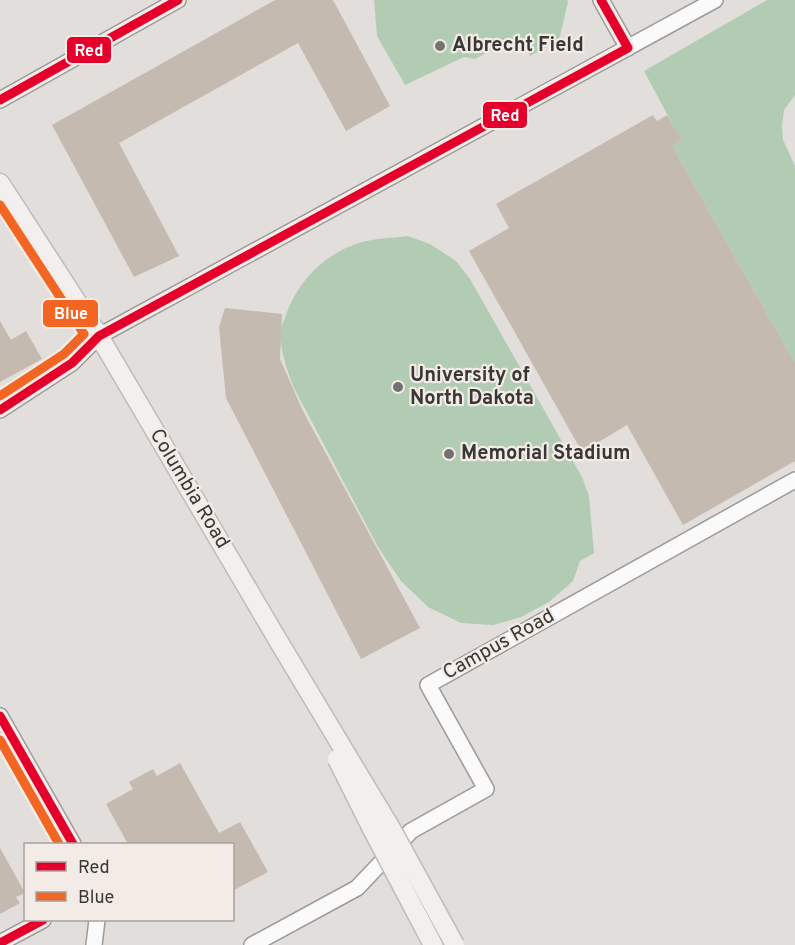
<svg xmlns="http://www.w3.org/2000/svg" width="795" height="945" font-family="Overpass,sans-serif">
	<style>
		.green { fill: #b2ccb3 }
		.building { fill: #c5baaf }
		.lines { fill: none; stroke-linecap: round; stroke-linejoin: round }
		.minor-casing { stroke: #9d9a99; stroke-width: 18 }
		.major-casing { stroke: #bebcbb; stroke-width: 21 }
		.minor { stroke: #fafafa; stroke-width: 15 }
		.major { stroke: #f3efee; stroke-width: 18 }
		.major-bridge-casing { stroke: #bebcbb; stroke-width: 21; stroke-linecap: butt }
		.major-bridge { stroke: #f3efee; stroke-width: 18 }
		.bus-1-casing { stroke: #f2ebe6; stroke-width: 14 }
		.bus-2-casing { stroke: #f2ebe6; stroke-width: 14 }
		.bus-1 { stroke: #e4002b; stroke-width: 9 }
		.bus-2 { stroke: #f26522; stroke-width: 9 }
		.poi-dot { fill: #747270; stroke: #f2ebe6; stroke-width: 2 }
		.labels { text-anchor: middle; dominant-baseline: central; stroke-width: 4.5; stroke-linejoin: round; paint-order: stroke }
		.poi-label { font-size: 20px; font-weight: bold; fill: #3a3836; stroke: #f2ebe6; text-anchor: start }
		.street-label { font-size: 20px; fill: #3a3836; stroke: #f2ebe6 }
		.line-badge { stroke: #f2ebe6; stroke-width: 2 }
		.badge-label { font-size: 16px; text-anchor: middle; font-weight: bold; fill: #fff }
	</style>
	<rect width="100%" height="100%" fill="#e1dedc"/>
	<path class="green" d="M 374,0 L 567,0 L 568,2 L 559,40 L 530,56 L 519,35 L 475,59 L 464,57 L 405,85 L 377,36 Z
		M 767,0 L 795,0 L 795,95 L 784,110 L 782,125 L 783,140 L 795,166 L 795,363 L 672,146 L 681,140 L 644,71 Z
		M 408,236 L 430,244 L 456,261 L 470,279 L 582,477 L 589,496 L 594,553 L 580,561 L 573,581 L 549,602 L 521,617 L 493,625 L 461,623 L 428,607 L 401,581 L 378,547 L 294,388 C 287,370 279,349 281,330 C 282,324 285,318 287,312 C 301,277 326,253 362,242 C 377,238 393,238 408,236 Z"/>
	<path class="building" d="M 275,0 L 333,0 L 390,106 L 346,131 L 298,43 L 119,143 L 179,256 L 134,277 L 52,125 Z
		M 653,115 L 657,121 L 667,115 L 682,140 L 672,146 L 795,363 L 795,461 L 683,525 L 627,425 L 582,452 L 469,251 L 509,228 L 496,204 Z
		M 225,308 L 282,314 L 280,359 L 303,411 L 420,628 L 361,659 L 226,398 L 219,327 Z
		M 0,321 L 11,340 L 26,331 L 42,359 L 0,382 Z
		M 180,763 L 219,833 L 240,822 L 268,872 L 232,891 L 232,844 L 128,844 L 106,804 L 133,789 L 129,782 L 153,769 L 157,776 Z
		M 0,848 L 25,893 L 16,897 L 20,903 L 0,914 Z"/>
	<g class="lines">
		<g class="minor-casing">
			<path id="minor" d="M 601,0 L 628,48
				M 0,100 L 178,0
				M 0,410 L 72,363 L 99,336 L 715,0
				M 0,716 L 73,844
				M 0,943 L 43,920
				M 94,945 L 97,920
				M 252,945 L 357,888 L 411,831 L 486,789 L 428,685 L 795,480"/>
		</g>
		<g class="major-casing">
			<path id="major" d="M 0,183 L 99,336 L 279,642"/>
		</g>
		<use href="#minor" class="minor"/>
		<use href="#major" class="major"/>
		<g class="major-bridge-casing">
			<path id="major-bridge" d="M 279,642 L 392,830 L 455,945
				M 337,759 L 372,829 L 433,945"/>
		</g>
		<use href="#major-bridge" class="major-bridge"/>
		<g class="bus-1-casing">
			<path id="bus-1" d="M 0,100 L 178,0
				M 0,410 L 72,363 L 99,336 L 628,48 L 601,0
				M 0,716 L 73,844
				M 0,943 L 43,920"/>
		</g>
		<g class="bus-2-casing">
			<path id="bus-2" d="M 0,205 L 84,334 L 64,354 L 0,396
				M 0,740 L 59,844"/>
		</g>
		<use href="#bus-1" class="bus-1"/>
		<use href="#bus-2" class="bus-2"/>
	</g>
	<g class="poi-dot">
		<circle cx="440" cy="46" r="6"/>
		<circle cx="398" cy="387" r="6"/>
		<circle cx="449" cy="454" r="6"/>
	</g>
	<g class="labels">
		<g class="poi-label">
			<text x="452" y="46">Albrecht Field</text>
			<text x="410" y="376">University of<tspan x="410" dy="23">North Dakota</tspan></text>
			<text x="461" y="454">Memorial Stadium</text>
		</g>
		<g class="street-label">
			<text transform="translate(189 489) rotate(59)">Columbia Road</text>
			<text transform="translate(499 645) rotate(-29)">Campus Road</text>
		</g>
	</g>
	<g class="line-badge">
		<rect x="66" y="36" width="46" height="28" rx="6" fill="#e4002b"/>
		<rect x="482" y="101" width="46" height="28" rx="6" fill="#e4002b"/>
		<rect x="42" y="299" width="57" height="29" rx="6" fill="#f26522"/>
	</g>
	<g class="badge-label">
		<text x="89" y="56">Red</text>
		<text x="505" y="121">Red</text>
		<text x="71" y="319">Blue</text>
	</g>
	<rect x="24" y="843" width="210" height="78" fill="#f2ebe6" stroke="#a8a3a0" stroke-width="1.5"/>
	<rect x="36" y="862" width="30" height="9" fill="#e4002b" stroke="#a8a3a0" stroke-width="1.5"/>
	<text x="78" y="873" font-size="18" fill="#3a3836">Red</text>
	<rect x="36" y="892" width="30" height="9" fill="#f26522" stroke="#a8a3a0" stroke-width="1.5"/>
	<text x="78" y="903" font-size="18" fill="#3a3836">Blue</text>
</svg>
